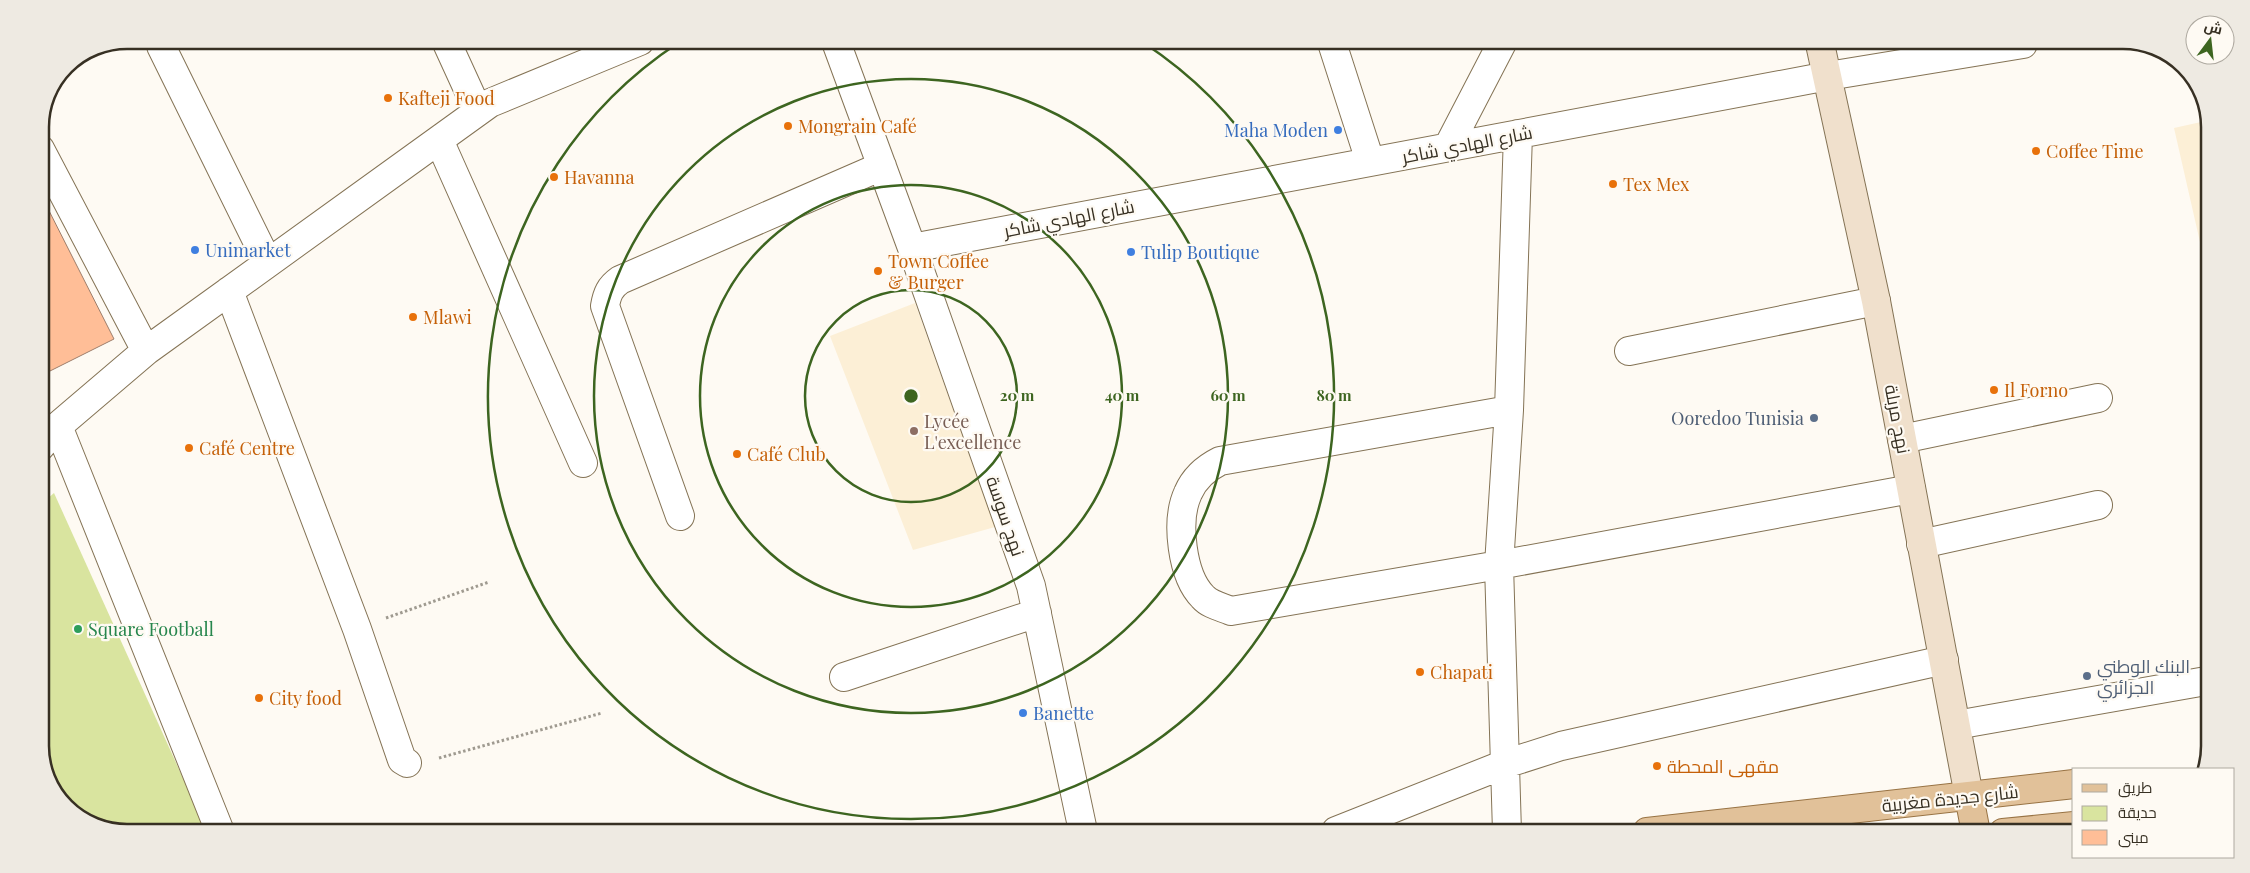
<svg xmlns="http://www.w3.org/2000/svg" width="2250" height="873" font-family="'Playfair Display',Cairo,serif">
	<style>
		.built { fill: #fcefd6 }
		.green { fill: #d9e49f }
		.building { fill: #ffbe97; stroke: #9e7e6b }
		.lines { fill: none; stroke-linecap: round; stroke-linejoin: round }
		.street-casing { stroke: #847355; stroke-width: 30 }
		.secondary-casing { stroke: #847355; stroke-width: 30 }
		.primary-casing { stroke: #987344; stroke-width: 30 }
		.path { stroke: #9f9a90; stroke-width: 3; stroke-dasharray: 2.5 2.5; stroke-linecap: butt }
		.street { stroke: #fff; stroke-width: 28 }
		.secondary { stroke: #f0e0cc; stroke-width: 28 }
		.primary { stroke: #e1c199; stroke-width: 28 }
		.ring { fill: none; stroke: #3d6520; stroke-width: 2.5 }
		.food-dot { fill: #e8710a; stroke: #fefaf3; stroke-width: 2 }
		.shop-dot { fill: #3f7fe0; stroke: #fefaf3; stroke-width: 2 }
		.service-dot { fill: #5c6f8a; stroke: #fefaf3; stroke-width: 2 }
		.education-dot { fill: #8d6e63; stroke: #fefaf3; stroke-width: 2 }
		.leisure-dot { fill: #2e9e5b; stroke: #fefaf3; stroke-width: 2 }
		.labels { text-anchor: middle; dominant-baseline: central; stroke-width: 4.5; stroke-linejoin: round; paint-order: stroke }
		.food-label { font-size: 18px; fill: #c56008; stroke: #fefaf3; text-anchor: start }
		.shop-label { font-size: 18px; fill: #366cbe; stroke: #fefaf3; text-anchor: start }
		.street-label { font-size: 18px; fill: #373023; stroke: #fefaf3 }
		.service-label { font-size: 18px; fill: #4e5e75; stroke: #fefaf3; text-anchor: end }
		.education-label { font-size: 18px; fill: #785e54; stroke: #fefaf3; text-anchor: start }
		.leisure-label { font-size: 18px; fill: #27864d; stroke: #fefaf3; text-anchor: start }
		.rim { fill: none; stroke: #373023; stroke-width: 2.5 }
		.centre { fill: #3d6520; stroke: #fefaf3; stroke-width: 2.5 }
		.ring-label { font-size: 15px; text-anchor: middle; font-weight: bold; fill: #3d6520; stroke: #fefaf3; stroke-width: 4.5; stroke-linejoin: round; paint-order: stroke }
	</style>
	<rect width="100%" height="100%" fill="#fefaf3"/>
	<path class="built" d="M 2210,120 L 2209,264 L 2205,264 L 2174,128 Z
		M 915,303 L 995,527 L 913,550 L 830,336 Z"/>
	<path class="green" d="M 54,493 L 206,829 L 98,828 L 58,799 L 40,753 L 40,505 Z"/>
	<path class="building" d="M 40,193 L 114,339 L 40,376 Z"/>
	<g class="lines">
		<g class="street-casing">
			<path id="street" d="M 446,41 L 478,111
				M 836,42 L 912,248 L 1031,586 L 1083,831
				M 1332,43 L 1370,161
				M 161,46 L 268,263
				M 439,140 L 583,463
				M 1448,147 L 1502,43
				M 40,149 L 146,351
				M 912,248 L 1828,76 L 2023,44
				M 229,291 L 357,629 L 402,760 L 407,763
				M 1629,351 L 1876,301
				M 1509,410 L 1220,461 C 1206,468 1194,479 1188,493 C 1175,521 1182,576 1203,597 C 1210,605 1222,607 1231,611 L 1499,565 L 1911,489
				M 58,426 L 219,829
				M 1902,439 L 2098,398
				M 40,447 L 58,426 L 146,351 L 490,103 L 640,41
				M 680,516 L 605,306 C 607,294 610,287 620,280 L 882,166
				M 1921,544 L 2098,505
				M 844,677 L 1037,613
				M 1956,725 L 2206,681
				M 1336,831 L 1505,764 L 1561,746 L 1944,660
				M 1507,832 L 1499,565 L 1509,410 L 1518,134"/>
		</g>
		<g class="secondary-casing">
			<path id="secondary" d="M 1820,44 L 1876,301 L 1969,796"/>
		</g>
		<g class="primary-casing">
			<path id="primary" d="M 1969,796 L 1976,833
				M 1647,832 L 2074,784
				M 2003,833 L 2074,826"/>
		</g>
		<path class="path" d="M 386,618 L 489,582
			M 439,758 L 602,713"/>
		<use href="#street" class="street"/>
		<use href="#secondary" class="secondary"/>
		<use href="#primary" class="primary"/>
	</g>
	<g class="ring">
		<circle cx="911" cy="396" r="106"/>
		<circle cx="911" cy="396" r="211"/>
		<circle cx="911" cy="396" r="317"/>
		<path d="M1144 43A423 423 0 1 1 678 43"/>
	</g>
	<g class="food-dot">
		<circle cx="388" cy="98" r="5"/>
		<circle cx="788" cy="126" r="5"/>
		<circle cx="2036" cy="151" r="5"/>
		<circle cx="554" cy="177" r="5"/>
		<circle cx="1613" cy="184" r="5"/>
		<circle cx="878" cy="271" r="5"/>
		<circle cx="413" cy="317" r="5"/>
		<circle cx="1994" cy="390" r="5"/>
		<circle cx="189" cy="448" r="5"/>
		<circle cx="737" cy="454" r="5"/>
		<circle cx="1420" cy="672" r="5"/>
		<circle cx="259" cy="698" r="5"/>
		<circle cx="1657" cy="766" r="5"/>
	</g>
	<g class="shop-dot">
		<circle cx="1338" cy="130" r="5"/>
		<circle cx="195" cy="250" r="5"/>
		<circle cx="1131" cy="252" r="5"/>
		<circle cx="1023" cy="713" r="5"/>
	</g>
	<g class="service-dot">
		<circle cx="1814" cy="418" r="5"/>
		<circle cx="2087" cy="676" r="5"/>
	</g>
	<circle class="education-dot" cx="914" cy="431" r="5"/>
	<circle class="leisure-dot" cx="78" cy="629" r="5"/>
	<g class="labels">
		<g class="food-label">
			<text x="398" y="98">Kafteji Food</text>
			<text x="798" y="126">Mongrain Café</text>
			<text x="2046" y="151">Coffee Time</text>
			<text x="564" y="177">Havanna</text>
			<text x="1623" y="184">Tex Mex</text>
			<text x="888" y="261">Town Coffee<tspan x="888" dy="21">&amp; Burger</tspan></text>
			<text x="423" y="317">Mlawi</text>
			<text x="2004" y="390">Il Forno</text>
			<text x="199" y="448">Café Centre</text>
			<text x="747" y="454">Café Club</text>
			<text x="1430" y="672">Chapati</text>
			<text x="269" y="698">City food</text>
			<text x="1667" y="766">مقهى المحطة</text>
		</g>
		<g class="shop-label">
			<text x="1328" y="130" text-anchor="end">Maha Moden</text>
			<text x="205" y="250">Unimarket</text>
			<text x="1141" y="252">Tulip Boutique</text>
			<text x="1033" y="713">Banette</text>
		</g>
		<g class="street-label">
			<text transform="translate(1467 144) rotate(-11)">شارع الهادي شاكر</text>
			<text transform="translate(1069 218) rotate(-11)">شارع الهادي شاكر</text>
			<text transform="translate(1898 419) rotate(79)">نهج مربلة</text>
			<text transform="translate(1006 516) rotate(71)">نهج سوسة</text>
			<text transform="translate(1950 798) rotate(-6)">شارع جديدة مغربية</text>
		</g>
		<g class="service-label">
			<text x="1804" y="418">Ooredoo Tunisia</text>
			<text x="2097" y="666" text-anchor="start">البنك الوطني<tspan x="2097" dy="21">الجزائري</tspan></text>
		</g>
		<g class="education-label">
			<text x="924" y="421">Lycée<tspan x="924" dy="21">L'excellence</tspan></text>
		</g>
		<g class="leisure-label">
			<text x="88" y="629">Square Football</text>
		</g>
	</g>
	<path d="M0 0H2250V873H0ZM127 49H2123A78 78 0 0 1 2201 127V746A78 78 0 0 1 2123 824H127A78 78 0 0 1 49 746V127A78 78 0 0 1 127 49Z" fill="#eeeae2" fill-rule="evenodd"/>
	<path class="rim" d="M127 49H2123A78 78 0 0 1 2201 127V746A78 78 0 0 1 2123 824H127A78 78 0 0 1 49 746V127A78 78 0 0 1 127 49Z"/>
	<circle cx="911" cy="396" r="8" class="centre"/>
	<g class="ring-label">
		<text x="1017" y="401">20 m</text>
		<text x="1122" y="401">40 m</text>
		<text x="1228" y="401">60 m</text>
		<text x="1334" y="401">80 m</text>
	</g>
	<rect x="2072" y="768" width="162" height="90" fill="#fefaf3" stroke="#aea9a0"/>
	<rect x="2082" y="784" width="25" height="8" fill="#e1c199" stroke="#aea9a0"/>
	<text x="2118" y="793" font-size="15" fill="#373023">طريق</text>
	<rect x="2082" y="806" width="25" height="15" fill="#d9e49f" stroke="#aea9a0"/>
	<text x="2118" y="818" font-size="15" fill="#373023">حديقة</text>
	<rect x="2082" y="830" width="25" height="15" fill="#ffbe97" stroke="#aea9a0"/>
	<text x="2118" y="843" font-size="15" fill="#373023">مبنى</text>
	<g transform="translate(2210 40) rotate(15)"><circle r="24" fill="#fefaf3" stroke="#aea9a0"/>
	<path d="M0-4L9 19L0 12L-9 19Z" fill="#3d6520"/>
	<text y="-8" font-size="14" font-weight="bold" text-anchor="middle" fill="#373023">ش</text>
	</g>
</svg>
